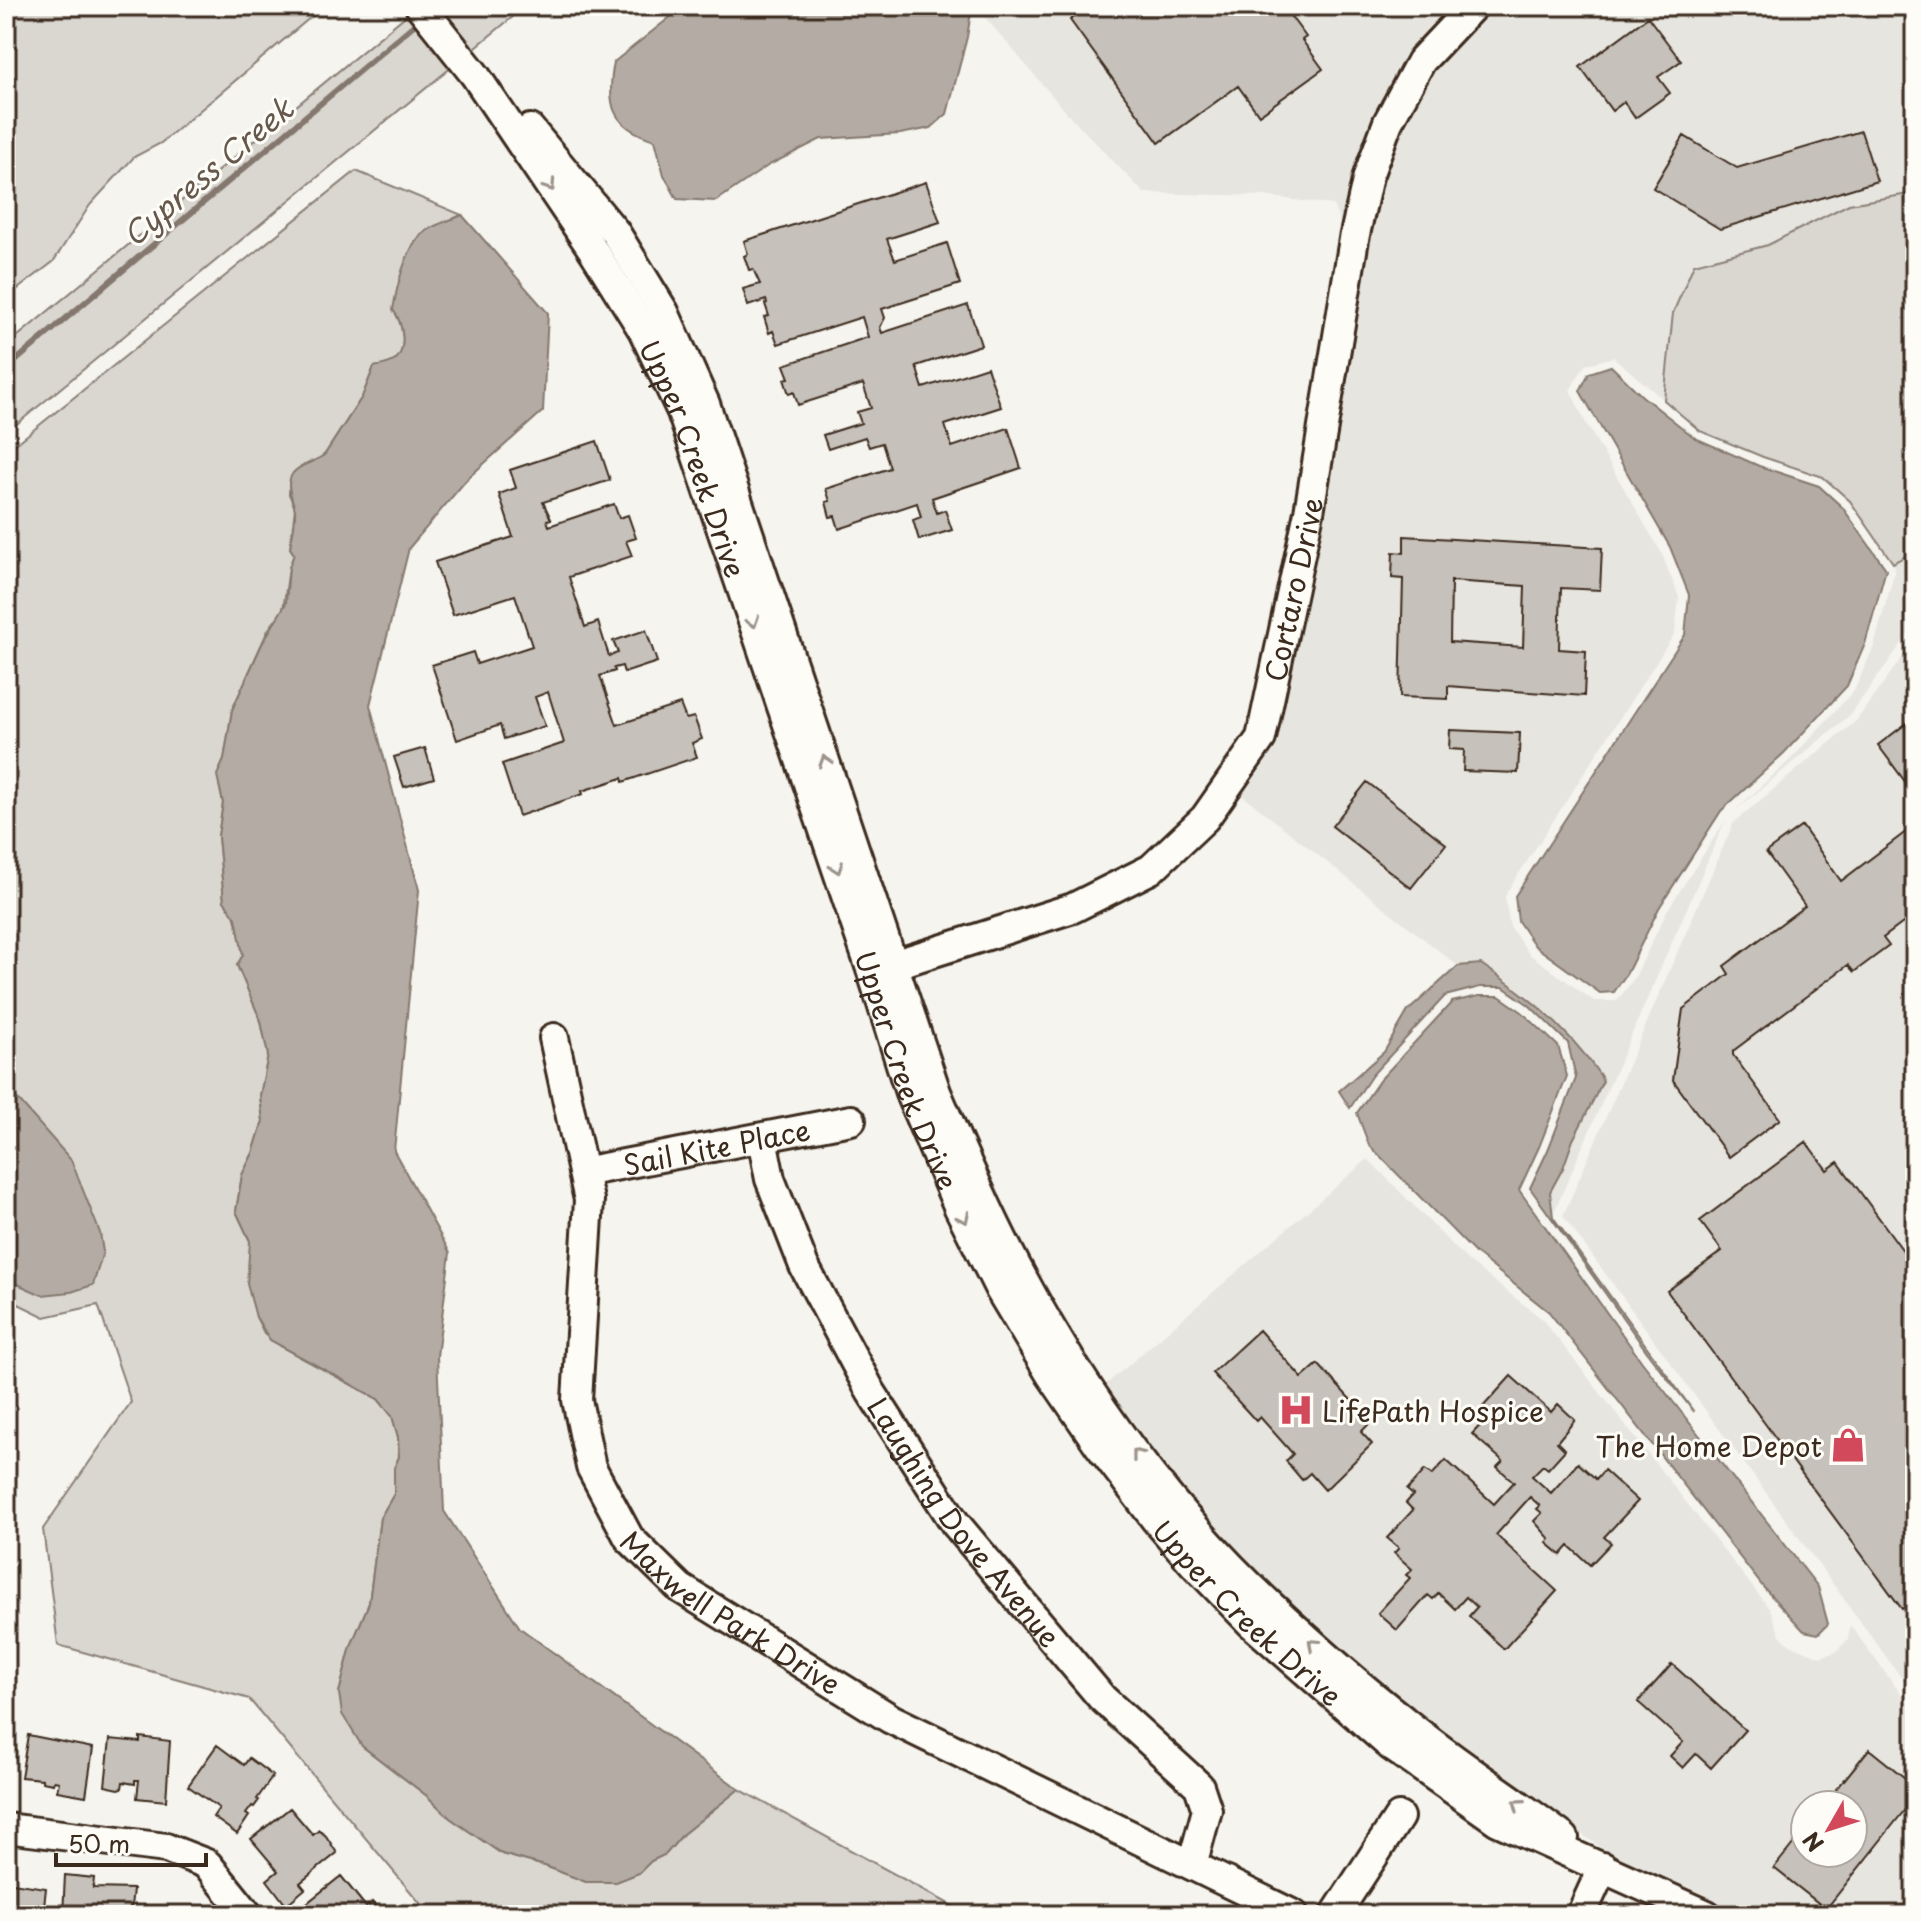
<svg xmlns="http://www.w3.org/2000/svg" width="1921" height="1921" font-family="'Playpen Sans',sans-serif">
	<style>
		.built { fill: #e7e5df; fill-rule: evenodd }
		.green { fill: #dad6d0; stroke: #8a8077; stroke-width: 2 }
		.water { fill: #b4aca4; stroke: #84786e; stroke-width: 2 }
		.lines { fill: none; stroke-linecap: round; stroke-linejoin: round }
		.stream { stroke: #84786e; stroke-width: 6 }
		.building { fill: #c7c1bb; stroke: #3b2a1e; stroke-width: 2; fill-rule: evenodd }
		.minor-casing { stroke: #3b2a1e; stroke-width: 34 }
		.minor { stroke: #fdfcf7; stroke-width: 28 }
		.oneway { stroke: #9c938a }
		.labels { text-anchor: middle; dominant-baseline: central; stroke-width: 6; stroke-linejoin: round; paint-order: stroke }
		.street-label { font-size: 28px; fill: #3b2a1e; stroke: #fdfcf7 }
		.poi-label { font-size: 28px; fill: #3b2a1e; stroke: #fdfcf7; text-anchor: start }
		.water-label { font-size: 30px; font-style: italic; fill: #65584d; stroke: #fdfcf7 }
	</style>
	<rect width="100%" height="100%" fill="#f5f4ee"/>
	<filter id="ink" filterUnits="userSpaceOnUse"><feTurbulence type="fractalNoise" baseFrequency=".0125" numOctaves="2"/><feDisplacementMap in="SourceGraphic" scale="16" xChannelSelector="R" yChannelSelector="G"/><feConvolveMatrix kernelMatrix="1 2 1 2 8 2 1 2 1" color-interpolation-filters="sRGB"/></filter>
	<g filter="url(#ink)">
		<path class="built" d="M 985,6 L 1457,6 L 1344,232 L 1333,205 L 1264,196 L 1144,193 L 1067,113 L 983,15 Z
			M 1490,6 L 1915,6 L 1915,193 L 1849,204 L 1768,245 L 1694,264 L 1673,313 L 1664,400 L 1613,357 L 1585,365 L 1570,390 L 1587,425 L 1661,552 L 1679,597 L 1675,633 L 1507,892 L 1505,898 L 1510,927 L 1529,954 L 1594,1001 L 1617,1001 L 1635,977 L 1667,911 L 1725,821 L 1554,1212 L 1550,1192 L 1563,1168 L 1573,1140 L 1603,1082 L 1591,1062 L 1554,1023 L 1508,982 L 1481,964 L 1458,966 L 1242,795 L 1250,772 L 1378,178 L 1398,126 L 1430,66 L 1473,19 Z
			M 1915,551 L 1915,625 L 1850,715 L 1732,813 L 1791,759 L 1855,689 L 1874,646 L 1895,570 L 1893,563 Z
			M 1915,640 L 1915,1696 L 1563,1216 L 1734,822 L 1856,721 Z
			M 1368,1159 L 1467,1260 L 1542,1319 L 1770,1609 L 1780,1635 L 1790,1645 L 1821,1657 L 1836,1652 L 1848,1639 L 1850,1625 L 1915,1713 L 1915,1915 L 1735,1915 L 1621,1862 L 1412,1713 L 1277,1596 L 1185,1496 L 1128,1424 L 1103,1387 ZM 1805,1805 L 1853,1805 L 1853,1853 L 1805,1853 Z"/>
		<path class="green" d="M 6,6 L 324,6 L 161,143 L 134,157 L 90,205 L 53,262 L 6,298 Z
			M 435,6 L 526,6 L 471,51 Z
			M 410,12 L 453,66 L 6,433 L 6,346 Z
			M 356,171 L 462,215 L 421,234 L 407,261 L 394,310 C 402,322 409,350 394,361 C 389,364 380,366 374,367 L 362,397 L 325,454 L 319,460 L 309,462 L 290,479 L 289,494 L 295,508 L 290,548 L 294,554 L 289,568 L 283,610 L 268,630 L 232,710 L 224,760 L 221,767 L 219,784 L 223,803 L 218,837 L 224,901 L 233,911 L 243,947 L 243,955 L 237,965 L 261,1021 L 268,1055 L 260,1096 L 263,1121 L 253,1153 L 242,1175 L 236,1211 L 250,1241 L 256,1317 L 264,1333 L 283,1348 L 378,1399 L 392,1416 L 398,1437 L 399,1457 L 394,1468 L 394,1494 L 380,1518 L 369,1603 L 351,1646 L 339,1693 L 362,1746 L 427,1796 L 450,1818 L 502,1854 L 545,1866 L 586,1882 L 616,1882 L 639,1873 L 651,1861 L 666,1854 L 683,1834 L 739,1789 L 969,1915 L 430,1915 L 249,1699 L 58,1645 L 43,1529 L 131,1402 L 98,1305 L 45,1317 L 6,1298 L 6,452 Z
			M 1915,193 L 1915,551 L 1893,563 L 1850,501 L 1823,477 L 1763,457 L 1700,431 L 1664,400 L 1673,313 L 1694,264 L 1768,245 L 1849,204 Z"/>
		<path class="water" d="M 684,6 L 972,6 L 967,37 L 947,114 L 931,128 L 900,134 L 821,139 L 769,165 L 716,201 L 677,199 L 664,175 L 655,140 C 611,127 606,104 614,62 Z
			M 462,215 L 548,313 L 543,411 L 468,478 L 409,548 L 370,705 L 419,890 L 394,1151 L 450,1253 L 437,1356 L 444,1511 L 520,1628 L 739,1789 L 683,1834 L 666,1854 L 651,1861 L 639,1873 L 616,1882 L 586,1882 L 545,1866 L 502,1854 L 450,1818 L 427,1796 L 362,1746 L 342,1714 L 339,1693 L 351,1646 L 369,1603 L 380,1518 L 394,1494 L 394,1468 L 399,1457 L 398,1437 L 392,1416 L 378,1399 L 270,1340 L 256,1317 L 247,1284 L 250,1241 L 236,1211 L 242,1175 L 253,1153 L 263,1121 L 260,1096 L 268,1055 L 261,1021 L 237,965 L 243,955 L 236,918 L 224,901 L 218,836 L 223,803 L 217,775 L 224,760 L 232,710 L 262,644 L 286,603 L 289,568 L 294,554 L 290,548 C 292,536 296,522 295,510 C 293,498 284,485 293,473 C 302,462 316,463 325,454 L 362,397 L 374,367 C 380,366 389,364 394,361 C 409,350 402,321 393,310 C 397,286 404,254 420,236 C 429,226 449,221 462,215 Z
			M 1611,366 L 1642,396 L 1695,438 L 1759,466 L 1819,486 L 1842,507 L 1886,569 L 1865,644 L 1847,686 L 1784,753 L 1721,811 L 1659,908 L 1627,973 L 1614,992 L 1600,993 L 1535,946 L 1518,921 L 1515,896 L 1685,635 L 1689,595 L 1670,547 L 1580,391 L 1589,373 Z
			M 1481,964 C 1525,993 1570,1031 1600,1075 L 1603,1081 L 1573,1140 L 1563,1168 L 1550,1192 L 1553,1217 L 1694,1412 L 1650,1356 L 1530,1188 L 1548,1150 L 1576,1078 L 1568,1043 L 1529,1005 L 1503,987 L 1480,987 L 1445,996 L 1372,1075 L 1350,1108 L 1339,1091 L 1384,1052 L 1408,1011 L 1458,966 Z
			M 1479,996 L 1499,996 L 1522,1012 L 1558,1046 L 1567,1076 L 1539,1147 L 1519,1190 L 1642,1362 L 1818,1587 L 1828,1624 L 1818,1634 L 1804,1631 L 1764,1588 L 1549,1312 L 1475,1253 L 1369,1145 L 1357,1113 L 1379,1081 L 1452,1002 Z
			M 6,1086 L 71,1160 L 100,1233 L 103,1252 L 93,1285 L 71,1292 L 42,1295 L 6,1279 Z"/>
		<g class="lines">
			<path class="stream" d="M 6,369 L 422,18"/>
		</g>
		<path class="building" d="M 1089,6 L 1283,6 L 1306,37 L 1302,40 L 1323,69 L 1259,115 L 1238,86 L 1159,143 L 1070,20 Z
			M 1648,17 L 1681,61 L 1658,77 L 1670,93 L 1635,118 L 1624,102 L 1612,111 L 1580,67 Z
			M 1861,131 L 1877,181 L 1720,229 L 1653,188 L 1684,136 L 1737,168 Z
			M 926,182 L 940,222 L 887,239 L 895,260 L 947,243 L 960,284 L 882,309 L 885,318 L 880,327 L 882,333 L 968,305 L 981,345 L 916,366 L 923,388 L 987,367 L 1001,407 L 945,425 L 952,447 L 1008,428 L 1021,468 L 932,498 L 937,513 L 945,510 L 952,530 L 919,540 L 913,520 L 921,517 L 917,503 L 839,529 L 835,516 L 830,517 L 826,502 L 830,501 L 826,489 L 890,468 L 882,443 L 869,447 L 865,437 L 828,449 L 823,435 L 861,423 L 857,412 L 871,408 L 863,384 L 798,405 L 794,392 L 789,394 L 784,379 L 789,378 L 784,365 L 868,337 L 862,317 L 778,344 L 773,331 L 769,333 L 764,317 L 769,316 L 765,304 L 767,303 L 766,300 L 748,306 L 743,289 L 760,284 L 753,269 L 749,270 L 744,256 L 748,254 L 744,241 Z
			M 597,441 L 610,480 L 543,502 L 551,519 L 547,520 L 549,526 L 614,504 L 619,518 L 628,515 L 636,538 L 626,541 L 632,556 L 569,577 L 585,627 L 598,622 L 609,656 L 618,653 L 613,641 L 646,630 L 657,662 L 624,673 L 622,666 L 614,668 L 615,671 L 600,676 L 617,725 L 680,704 L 686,719 L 694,717 L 702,739 L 692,743 L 697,757 L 623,782 L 622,778 L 582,791 L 583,794 L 519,816 L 502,764 L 564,743 L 548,692 L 535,697 L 545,726 L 504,739 L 500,725 L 457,740 L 432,665 L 473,652 L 477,664 L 532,646 L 515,595 L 453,615 L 435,562 L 513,537 L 499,494 L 516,488 L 510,470 Z
			M 1404,536 L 1602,548 L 1600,590 L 1561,588 L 1559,649 L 1586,651 L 1584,696 L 1448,686 L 1448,699 L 1400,697 L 1403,579 L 1392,578 L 1393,552 L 1404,553 ZM 1451,581 L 1525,586 L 1523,647 L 1450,642 Z
			M 1915,717 L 1915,795 L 1878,745 Z
			M 1450,730 L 1520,733 L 1518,773 L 1463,771 L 1464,750 L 1449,749 Z
			M 425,748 L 434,778 L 404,787 L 394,757 Z
			M 1367,782 L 1446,844 L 1411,888 L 1332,826 Z
			M 1915,825 L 1915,914 L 1883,938 L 1889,946 L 1854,972 L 1848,965 L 1733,1051 L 1733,1055 L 1780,1119 L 1729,1157 L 1673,1080 L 1683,1009 L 1729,974 L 1724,966 L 1805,906 L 1766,852 L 1802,826 L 1841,881 Z
			M 1806,1142 L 1827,1170 L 1838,1162 L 1915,1267 L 1915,1599 L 1902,1609 L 1667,1291 L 1722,1251 L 1700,1221 Z
			M 1259,1330 L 1302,1378 L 1318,1364 L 1371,1422 L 1361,1432 L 1372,1444 L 1325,1490 L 1310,1473 L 1302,1480 L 1286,1461 L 1293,1454 L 1260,1417 L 1256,1421 L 1212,1373 Z
			M 1511,1376 L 1551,1412 L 1558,1404 L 1575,1420 L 1557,1442 L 1565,1450 L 1548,1469 L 1543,1465 L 1532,1476 L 1551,1493 L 1578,1463 L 1596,1479 L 1604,1470 L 1638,1501 L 1604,1537 L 1611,1543 L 1590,1565 L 1569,1546 L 1561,1555 L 1547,1543 L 1550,1539 L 1534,1521 L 1542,1513 L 1537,1509 L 1540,1506 L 1530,1497 L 1496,1535 L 1557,1591 L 1504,1649 L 1469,1616 L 1477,1607 L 1466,1597 L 1455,1609 L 1438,1593 L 1433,1599 L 1428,1595 L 1397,1630 L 1378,1613 L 1410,1578 L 1406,1575 L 1412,1569 L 1394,1553 L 1399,1548 L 1387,1538 L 1413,1510 L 1406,1503 L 1413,1495 L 1407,1490 L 1425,1470 L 1432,1475 L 1446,1460 L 1494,1504 L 1514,1482 L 1497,1467 L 1503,1461 L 1472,1434 L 1489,1416 L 1481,1409 Z
			M 1672,1664 L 1745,1730 L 1711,1768 L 1696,1754 L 1683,1768 L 1670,1756 L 1683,1742 L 1638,1702 Z
			M 28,1735 L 93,1748 L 86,1796 L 57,1791 L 59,1782 L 54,1781 L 53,1784 L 42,1782 L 42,1779 L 21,1777 Z
			M 140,1737 L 170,1741 L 166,1801 L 137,1798 L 139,1780 L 135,1780 L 135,1784 L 123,1782 L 122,1788 L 119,1789 L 105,1786 L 110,1739 L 140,1742 Z
			M 217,1745 L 244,1765 L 249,1758 L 273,1776 L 257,1799 L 259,1800 L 254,1807 L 252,1806 L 246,1814 L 249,1816 L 237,1834 L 213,1817 L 219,1808 L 188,1786 Z
			M 1869,1749 L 1915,1786 L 1915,1797 L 1826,1909 L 1774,1868 L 1805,1829 L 1805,1853 L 1853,1853 L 1853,1805 L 1824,1805 Z
			M 290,1808 L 313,1835 L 319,1830 L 326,1836 L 337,1853 L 300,1883 L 305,1889 L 286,1905 L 267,1880 L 278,1871 L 251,1839 Z
			M 6,1868 L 14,1869 L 12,1883 L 46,1888 L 43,1915 L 6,1915 Z
			M 65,1875 L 94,1878 L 93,1888 L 133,1889 L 130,1915 L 63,1915 Z
			M 341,1876 L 366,1907 L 372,1902 L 383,1915 L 309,1915 L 302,1907 Z"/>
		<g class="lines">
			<g class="minor-casing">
				<g id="minor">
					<path id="s1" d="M 420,6 L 475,75 L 595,253 L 643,330 L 682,412 L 872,972 L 911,1096 L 959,1208 L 1000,1290 L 1051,1375 L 1099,1445 L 1156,1520 L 1194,1564 L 1251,1623 L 1390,1745 L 1498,1821 L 1707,1915"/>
					<path d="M 530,129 L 615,232 L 664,312 L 705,404 L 936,1092 C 963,1155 990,1218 1023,1279 C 1087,1398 1171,1513 1270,1605 C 1313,1645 1357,1684 1403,1720 C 1454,1762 1511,1798 1564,1838"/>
					<path id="s2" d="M 874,971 L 1073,908 L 1151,869 L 1205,818 L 1261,738 L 1309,512 L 1354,239 L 1368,176 L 1388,122 L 1421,61 L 1473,6"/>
					<path id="s3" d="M 554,1038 L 589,1200 L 577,1400 L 591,1467 L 629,1538 L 680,1588 L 891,1719 L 1294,1915"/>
					<path id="s4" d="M 762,1138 L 770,1179 L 804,1266 L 871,1392 L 955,1523 L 1102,1698 L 1199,1786 L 1207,1810 L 1192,1865"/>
					<path id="s5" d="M 583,1172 L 851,1120"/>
					<path d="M 6,1828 L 166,1848 L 207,1864 L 248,1915"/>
					<path d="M 1335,1915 L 1399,1817"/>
					<path d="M 1581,1915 L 1603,1867"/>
				</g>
			</g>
			<use href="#minor" class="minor"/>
		</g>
		<defs><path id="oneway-chevron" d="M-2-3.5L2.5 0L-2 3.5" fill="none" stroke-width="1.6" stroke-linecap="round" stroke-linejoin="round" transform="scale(2)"/></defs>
		<g class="oneway">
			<use href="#oneway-chevron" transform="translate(550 186) rotate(56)"/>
			<use href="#oneway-chevron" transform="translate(753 622) rotate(71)"/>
			<use href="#oneway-chevron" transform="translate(825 761) rotate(-108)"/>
			<use href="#oneway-chevron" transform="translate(837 868) rotate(71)"/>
			<use href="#oneway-chevron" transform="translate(964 1218) rotate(64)"/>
			<use href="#oneway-chevron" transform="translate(1137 1454) rotate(-128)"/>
			<use href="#oneway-chevron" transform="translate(1313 1644) rotate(-138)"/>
			<use href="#oneway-chevron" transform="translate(1518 1804) rotate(-144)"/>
		</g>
	</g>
	<defs>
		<g id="hospital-bare" transform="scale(2.76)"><path d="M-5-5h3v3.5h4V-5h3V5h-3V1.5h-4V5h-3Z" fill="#d1495b" stroke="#fdfcf7" stroke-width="2.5" paint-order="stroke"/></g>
		<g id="shop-bare" transform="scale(2.76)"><path d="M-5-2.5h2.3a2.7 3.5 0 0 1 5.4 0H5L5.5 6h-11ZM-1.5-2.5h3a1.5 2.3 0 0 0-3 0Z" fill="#d1495b" stroke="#fdfcf7" stroke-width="2.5" paint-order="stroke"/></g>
	</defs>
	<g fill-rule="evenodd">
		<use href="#hospital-bare" x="1296" y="1410"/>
		<use href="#shop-bare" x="1848" y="1445"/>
	</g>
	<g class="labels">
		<g class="street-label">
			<text stroke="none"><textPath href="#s1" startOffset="532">Upper Creek Drive</textPath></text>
			<text stroke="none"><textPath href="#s2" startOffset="620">Cortaro Drive</textPath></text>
			<text stroke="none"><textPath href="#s1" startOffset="1180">Upper Creek Drive</textPath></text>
			<text stroke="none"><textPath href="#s5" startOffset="136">Sail Kite Place</textPath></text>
			<text stroke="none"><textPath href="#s4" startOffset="438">Laughing Dove Avenue</textPath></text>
			<text stroke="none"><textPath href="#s3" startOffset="642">Maxwell Park Drive</textPath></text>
			<text stroke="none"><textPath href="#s1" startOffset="1828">Upper Creek Drive</textPath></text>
		</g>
		<g class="poi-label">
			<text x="1322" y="1410">LifePath Hospice</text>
			<text x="1822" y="1445" text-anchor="end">The Home Depot</text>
		</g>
		<g class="water-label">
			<text transform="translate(207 171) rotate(-40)">Cypress Creek</text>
		</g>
	</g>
	<rect width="1921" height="1921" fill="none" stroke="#fdfcf7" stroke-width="32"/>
	<rect x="16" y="16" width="1889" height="1889" fill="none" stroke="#3b2a1e" stroke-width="3" filter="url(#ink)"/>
	<g transform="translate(1829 1829) rotate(231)"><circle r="38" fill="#fdfcf7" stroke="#afa8a0" stroke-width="2"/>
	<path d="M0-6L14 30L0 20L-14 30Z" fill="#d1495b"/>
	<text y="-12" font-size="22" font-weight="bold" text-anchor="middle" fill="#3b2a1e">N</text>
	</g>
	<path d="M56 1853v12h150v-12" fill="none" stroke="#3b2a1e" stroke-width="4"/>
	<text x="68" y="1853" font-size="24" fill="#3b2a1e" stroke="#fdfcf7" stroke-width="6" paint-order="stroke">50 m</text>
</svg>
